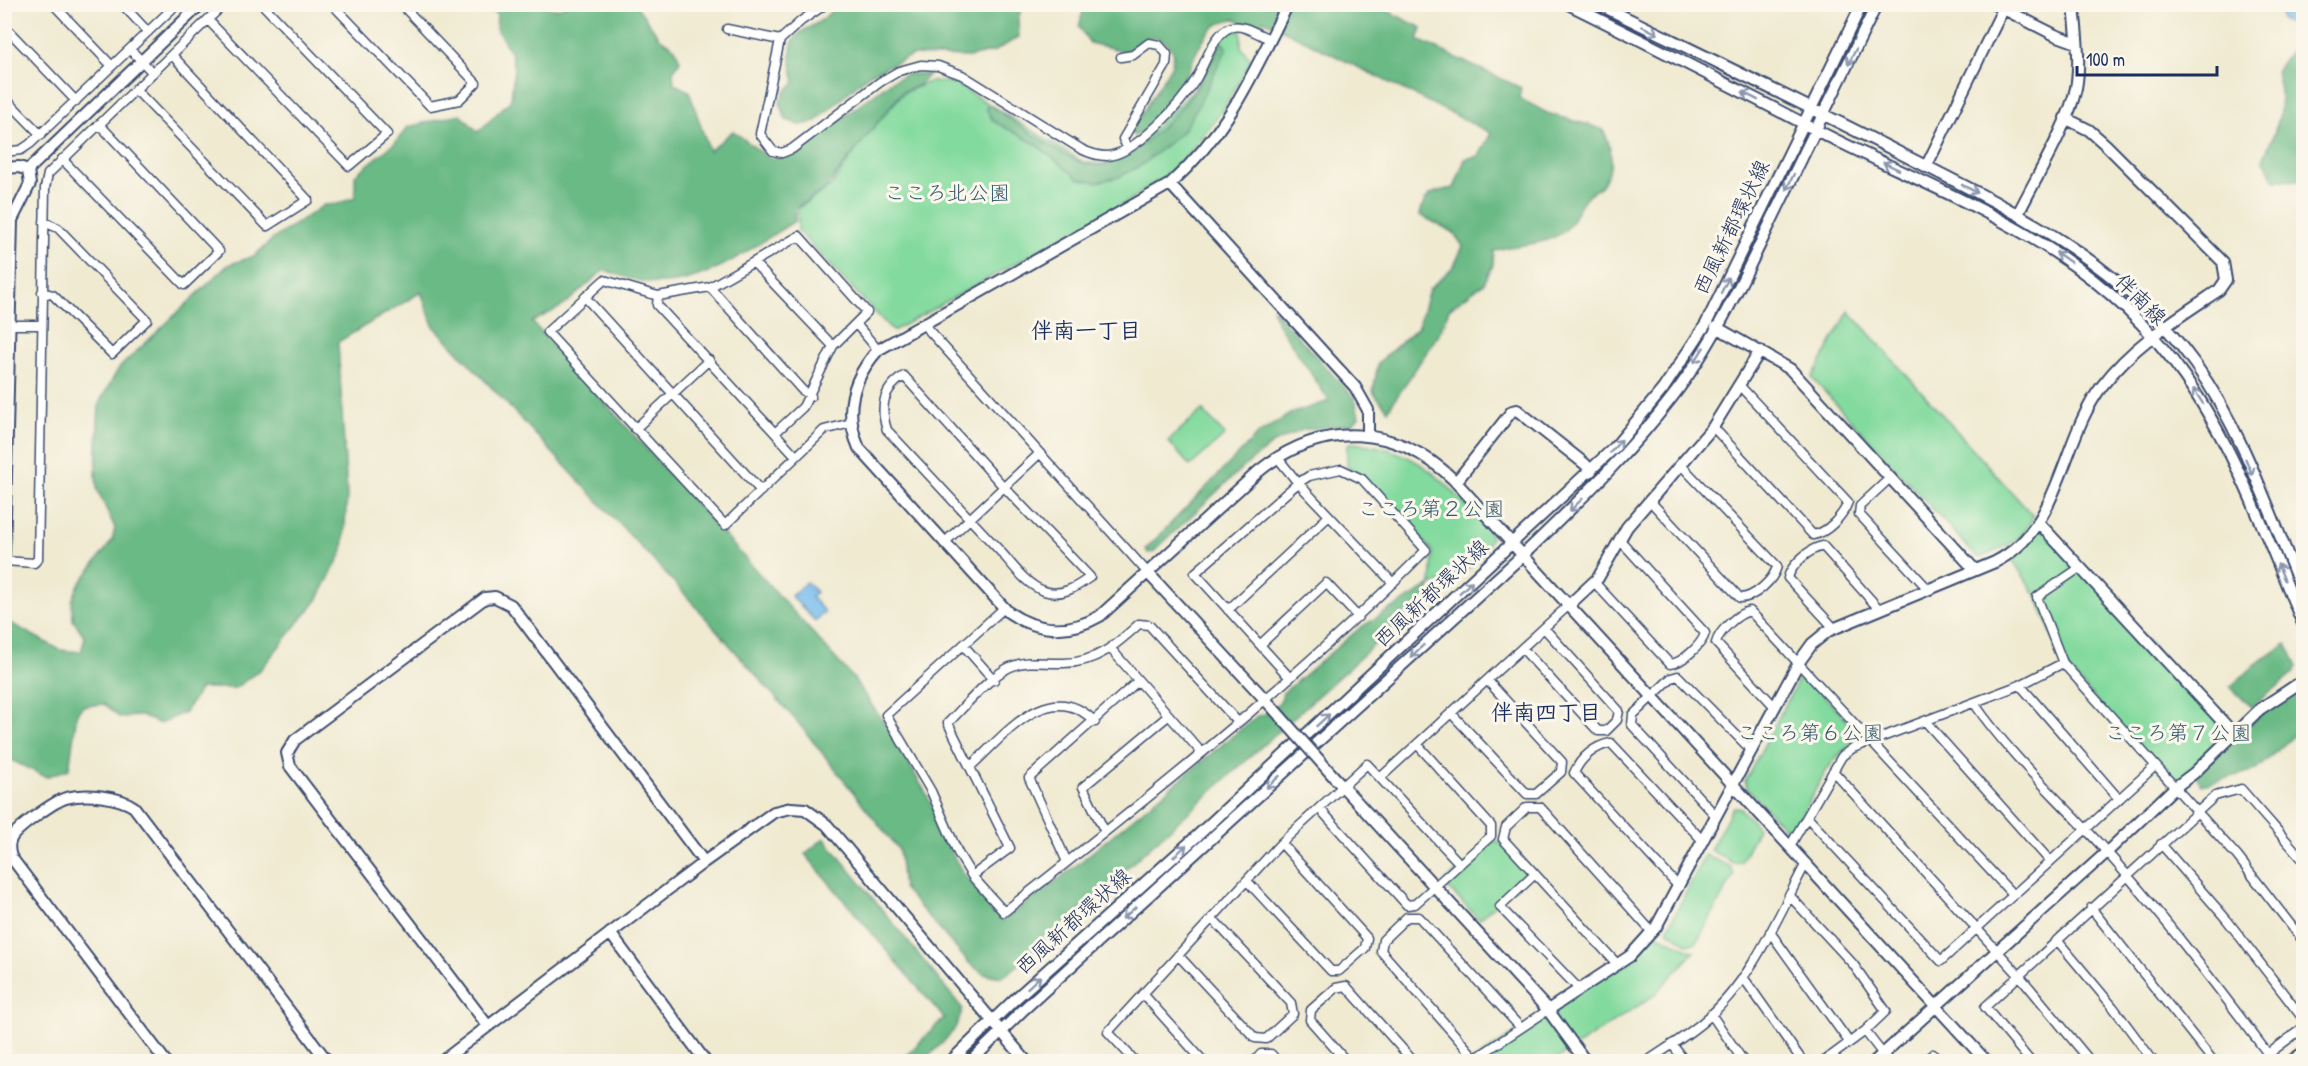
<svg xmlns="http://www.w3.org/2000/svg" width="2308" height="1066" font-family="'Patrick Hand','Klee One',sans-serif">
	<style>
		.green { fill: #83da9e; stroke: #4f847e; stroke-width: 1.5 }
		.forest { fill: #6aba85; stroke: #427472; stroke-width: 1.5 }
		.water { fill: #74bbeb; stroke: #4875a4; stroke-width: 1.5 }
		.lines { fill: none; stroke-linecap: round; stroke-linejoin: round }
		.minor-casing { stroke: #3b4b6f; stroke-width: 11 }
		.tertiary-casing { stroke: #3b4b6f; stroke-width: 14 }
		.minor { stroke: #fff; stroke-width: 8 }
		.tertiary { stroke: #fff; stroke-width: 10 }
		.tertiary-bridge-casing { stroke: #3b4b6f; stroke-width: 14; stroke-linecap: butt }
		.tertiary-bridge { stroke: #fff; stroke-width: 10 }
		.oneway { stroke: #8d97ae }
		.labels { text-anchor: middle; dominant-baseline: central; stroke-width: 6; stroke-linejoin: round; paint-order: stroke }
		.park-label { font-size: 21px; fill: #355a6e; stroke: #fbf7ec }
		.street-label { font-size: 21px; fill: #1b2f5e; stroke: #fbf7ec }
		.neighbourhood-label { font-size: 22px; font-weight: bold; fill: #1b2f5e; stroke: #fbf7ec }
	</style>
	<rect width="100%" height="100%" fill="#fbf7ec"/>
	<filter id="ink" filterUnits="userSpaceOnUse"><feTurbulence type="fractalNoise" baseFrequency=".0167" numOctaves="2"/><feDisplacementMap in="SourceGraphic" scale="12" xChannelSelector="R" yChannelSelector="G"/><feConvolveMatrix kernelMatrix="1 2 1 2 8 2 1 2 1" color-interpolation-filters="sRGB"/></filter>
	<filter id="wash" filterUnits="userSpaceOnUse"><feTurbulence type="fractalNoise" baseFrequency=".008" numOctaves="4" result="noise"/><feDisplacementMap in="SourceGraphic" scale="24" xChannelSelector="R" yChannelSelector="G"/><feGaussianBlur stdDeviation="1.35" result="paint"/><feColorMatrix in="noise" values="0 0 0 0 0 0 0 0 0 0 0 0 0 0 0 0 0 1.4 0 .05"/><feComposite in="paint" operator="in"/></filter>
	<g filter="url(#wash)">
		<rect width="100%" height="100%" fill="#f0ead1"/>
		<path class="green" d="M 1232,30 L 1241,30 L 1241,47 L 1251,60 L 1223,110 L 1181,163 L 1165,176 L 1127,202 L 893,331 L 798,231 L 798,208 L 830,187 L 863,140 L 903,93 L 931,81 L 953,82 L 1083,162 L 1103,164 L 1136,147 L 1194,89 L 1223,36 Z
			M 1849,311 L 2033,516 C 2024,541 2004,548 1981,557 L 1976,556 L 1812,378 Z
			M 1202,410 L 1225,435 L 1190,466 L 1168,441 Z
			M 1350,443 C 1417,446 1445,482 1487,528 L 1491,537 C 1481,565 1458,577 1431,585 L 1433,551 L 1362,476 L 1347,467 L 1347,445 Z
			M 2039,523 L 2234,734 L 2174,788 L 2063,663 L 2037,597 L 2009,554 Z
			M 1807,678 L 1859,733 L 1858,741 C 1828,753 1810,803 1794,830 L 1787,831 L 1747,788 L 1745,781 L 1799,679 Z
			M 1733,807 L 1741,809 L 1758,828 L 1741,862 L 1733,863 L 1710,850 Z
			M 1499,841 L 1526,870 L 1526,877 L 1479,919 L 1448,888 L 1446,881 L 1492,842 Z
			M 1705,855 L 1731,867 L 1734,875 L 1696,943 L 1687,944 L 1667,930 Z
			M 1652,932 L 1694,952 L 1653,996 L 1554,1061 L 1471,1062 L 1614,968 Z"/>
		<path class="forest" d="M 495,5 L 534,5 L 556,9 L 568,5 L 636,5 L 659,37 L 675,48 L 680,61 L 673,72 L 674,84 L 689,91 L 709,151 L 733,131 L 769,158 L 790,157 L 892,81 L 907,74 L 929,74 L 919,85 L 902,92 L 824,190 L 795,208 L 795,221 C 754,245 711,282 662,283 C 642,284 622,276 604,270 L 563,306 L 532,322 L 854,679 L 892,735 L 927,795 L 948,846 L 963,873 L 1002,921 L 1068,872 L 1257,716 C 1269,715 1281,705 1283,693 L 1361,627 L 1431,585 L 1425,599 L 1026,959 L 1003,977 L 984,974 L 969,963 L 903,888 L 899,850 L 800,725 L 682,591 L 433,325 L 421,292 L 338,342 L 347,496 L 343,551 L 317,600 L 260,670 L 235,688 L 201,688 L 185,712 L 160,724 L 143,716 L 119,717 L 104,704 L 83,706 L 77,713 L 69,769 L 46,777 L 5,757 L 5,620 L 60,650 L 81,652 L 85,637 L 73,620 L 72,601 L 78,586 L 112,541 L 115,528 L 97,489 L 96,472 L 99,403 L 119,368 L 228,265 L 254,256 L 273,239 L 324,205 L 338,204 L 355,197 L 355,175 L 395,143 L 408,127 L 460,114 L 478,132 L 511,100 L 514,68 L 511,53 L 496,28 L 497,16 L 492,7 Z
			M 836,5 L 836,4 L 1023,5 L 1018,19 L 1019,37 L 995,51 L 969,57 L 913,55 L 868,75 L 815,122 L 800,125 L 786,120 L 780,102 L 785,92 L 795,82 C 779,18 812,40 836,5 Z
			M 1075,5 L 1375,5 L 1422,28 L 1418,40 L 1521,88 L 1519,98 L 1547,113 L 1602,129 C 1613,146 1615,167 1602,185 C 1598,190 1591,191 1587,196 C 1569,215 1579,230 1544,241 C 1529,246 1513,244 1494,251 L 1493,265 L 1484,283 L 1449,309 L 1440,332 L 1388,410 L 1373,392 L 1378,363 L 1418,327 L 1429,290 L 1454,266 L 1463,246 L 1453,232 L 1420,215 C 1425,192 1432,192 1454,188 L 1465,159 L 1479,156 L 1491,133 L 1263,20 L 1258,30 L 1235,19 C 1197,22 1193,71 1176,97 C 1167,111 1150,128 1135,136 L 1131,133 L 1135,124 L 1171,67 L 1174,53 C 1160,29 1146,36 1128,52 L 1090,43 L 1079,27 L 1083,11 Z
			M 2303,35 L 2303,181 L 2275,180 L 2263,159 C 2279,124 2286,109 2276,71 Z
			M 1222,42 L 1227,48 L 1197,108 L 1182,132 L 1140,166 L 1119,177 L 1097,182 L 1079,179 L 1034,143 L 993,121 L 986,108 L 988,104 C 1015,122 1060,157 1090,165 C 1120,173 1176,116 1192,94 C 1203,78 1212,60 1222,42 Z
			M 1272,308 L 1355,399 L 1359,417 L 1352,424 L 1302,430 L 1272,444 L 1241,469 L 1153,552 L 1148,553 L 1146,549 L 1258,434 L 1290,414 L 1329,401 L 1277,322 Z
			M 2287,644 L 2297,667 L 2293,674 L 2252,707 L 2230,687 L 2261,660 Z
			M 2292,688 L 2303,691 L 2303,727 L 2256,770 L 2202,785 L 2194,773 Z
			M 824,838 L 962,1008 C 959,1033 940,1043 924,1061 L 901,1061 L 944,1018 L 805,854 Z"/>
		<path class="water" d="M 2279,5 L 2303,5 L 2303,13 L 2294,26 L 2282,20 Z
			M 806,582 L 816,592 L 811,597 L 825,612 L 815,621 L 791,596 Z"/>
	</g>
	<g filter="url(#ink)">
		<g class="lines">
			<g class="minor-casing">
				<path id="minor" d="M 53,4 L 112,66
					M 122,4 L 148,32
					M 332,4 L 430,106 L 459,100 L 476,83 L 401,4
					M 470,4 L 472,7 L 474,4
					M 826,4 L 801,21 L 780,40 L 760,134 L 773,151 L 782,153 L 792,149 L 880,82 L 899,71 L 921,65 L 938,66 L 962,75 L 1081,149 C 1089,153 1098,156 1107,156 C 1136,154 1182,103 1196,79 C 1205,65 1214,31 1232,27 C 1244,24 1259,35 1270,39
					M 208,20 L 349,166 L 387,134 L 262,4
					M 4,26 L 76,101
					M 727,29 L 780,40
					M 130,49 L 153,73
					M 1121,57 L 1133,55 L 1149,43 L 1159,45 L 1167,54 L 1166,65 L 1123,139 L 1127,147
					M 135,89 L 267,226 L 308,200 L 172,55
					M 4,97 L 41,135
					M 4,152 L 21,150 L 30,144 L 177,4
					M 62,159 L 184,285 L 219,251 L 99,124
					M 754,263 L 833,346
					M 710,287 L 802,390 L 811,396
					M 42,292 L 53,295 L 112,354 L 147,320 L 58,228 L 44,222
					M 658,296 L 657,305 L 796,456
					M 585,297 L 761,491
					M 856,324 L 878,350
					M 9,325 L 41,325
					M 924,325 L 1148,573
					M 904,376 L 1003,486 L 1090,577 C 1077,587 1061,597 1044,591 C 1026,585 1012,564 1000,551 C 962,511 925,470 887,430 C 880,408 882,389 904,376 Z
					M 1713,427 L 1813,535 C 1827,533 1843,516 1848,502 L 1740,386
					M 635,429 L 709,360
					M 775,433 L 803,407 L 833,346 L 867,312 L 799,236 L 710,287 L 658,296 L 604,280 L 547,332 L 725,525 L 824,430 L 851,423
					M 1277,457 L 1298,483 L 1393,583
					M 1890,478 L 1860,506 L 1859,514 L 1928,589
					M 1650,501 L 1740,598 C 1754,598 1774,580 1777,566 L 1681,465
					M 944,543 L 1038,455
					M 4,561 L 34,563 L 38,559 L 45,188 L 48,174 L 224,4
					M 2081,567 L 2037,597 L 2063,663 L 2237,856 L 2304,942
					M 1594,582 L 1670,664 C 1682,663 1702,645 1705,633 L 1619,539
					M 1004,608 L 886,715 L 931,791 L 958,853 L 972,876 L 1004,912 C 1149,798 1295,682 1426,550 L 1362,479 L 1341,469 L 1309,476 L 1298,483 L 1195,573 L 1290,678
					M 1228,610 L 1329,516
					M 1834,628 L 1788,578 C 1791,565 1810,548 1823,546 L 1879,609
					M 1261,644 L 1326,583 L 1358,617
					M 964,646 L 994,680
					M 1522,648 L 1598,731 L 1606,731 L 1617,720 L 1619,711 L 1544,628
					M 1111,649 L 1201,752
					M 2020,685 L 2119,799
					M 1974,703 C 2011,757 2062,802 2105,850 C 2163,915 2216,985 2268,1054
					M 1775,707 L 1716,643 C 1719,631 1738,613 1750,611 L 2013,895
					M 1451,713 L 1527,794 L 1536,794 L 1561,772 L 1562,762 L 1487,680
					M 1926,722 L 2050,861
					M 971,766 C 1004,736 1050,675 1095,722
					M 1833,771 L 2019,975 L 2091,1062
					M 1380,778 L 1569,605
					M 1319,808 L 1407,905 L 1415,904 L 1491,836 L 1491,826 L 1417,744
					M 1716,816 L 1632,725 L 1633,715 L 1671,678 L 1678,676 L 1752,751
					M 1807,817 L 1941,961 L 2154,767
					M 1105,832 L 1083,787 L 1168,716
					M 2161,844 L 2227,920 L 2304,1020
					M 1790,846 L 1842,756 L 1853,748 L 2020,685 L 2063,663
					M 1067,862 L 1029,778 L 1138,681
					M 1535,874 L 1500,907 L 1580,990
					M 972,876 L 1010,848 L 948,723 C 964,707 990,676 1010,667 C 1028,659 1045,664 1064,663 C 1096,663 1117,644 1139,624 L 1149,625 L 1237,721
					M 1247,881 L 1331,971 L 1339,971 L 1365,948 L 1367,938 L 1281,843
					M 1679,887 L 1574,773 C 1581,757 1595,746 1611,743 L 1703,841
					M 1789,895 L 1853,964 L 1886,1011 L 1865,1031 L 1823,1062
					M 2091,908 L 2214,1062
					M 1770,932 L 1849,1042
					M 2057,940 L 2113,1007 L 2154,1062
					M 1178,955 L 1255,1038 L 1266,1039 L 1293,1014 L 1291,1003 L 1212,918
					M 1618,965 L 1503,839 L 1506,827 L 1527,807 L 1540,807 L 1652,932
					M 1743,977 L 1803,1062
					M 1143,994 L 1204,1062
					M 1711,1014 L 1744,1062
					M 1865,1031 L 1889,1062
					M 1672,1044 L 1685,1062
					M 1475,1058 L 1381,951 L 1383,940 L 1407,917 L 1419,917 L 1521,1028
					M 1136,1062 L 1108,1032 L 1281,843 L 1367,764 L 1460,864
					M 1254,1062 L 1261,1054 L 1271,1054 L 1278,1062
					M 1347,1062 L 1310,1020 L 1311,1010 L 1336,988 L 1346,986 L 1414,1062
					M 1470,1062 L 1548,1010
					M 1646,1062 C 1665,1049 1685,1037 1703,1022 C 1752,981 1777,918 1806,863
					M 1923,1062 L 1933,1054 L 1940,1062
					M 2031,1062 L 1985,1007 L 2215,796 L 2241,789 L 2304,861
					M 2258,1062 L 2304,1027"/>
			</g>
			<g class="tertiary-casing">
				<path id="tertiary" d="M 1288,4 C 1251,77 1231,128 1170,184 L 878,350 C 852,379 843,411 859,448 L 1008,612 C 1037,632 1069,634 1100,616 L 1259,471 C 1322,420 1396,424 1454,480 L 1987,1062
					M 1568,4 C 1651,45 1733,87 1816,130 C 1954,201 2090,241 2184,376 C 2237,451 2268,542 2304,626
					M 1598,4 C 1696,52 1794,99 1892,149 C 2005,207 2118,257 2195,364 C 2244,433 2271,517 2304,595
					M 1994,4 L 2055,35 L 2077,43
					M 1926,167 L 2003,9
					M 4,168 L 19,167 L 28,170 L 201,4
					M 1170,184 L 1355,387 L 1368,410 L 1368,436
					M 2018,214 C 2036,177 2068,126 2076,88 C 2081,61 2076,31 2074,4
					M 1716,327 L 1790,369 L 1975,570
					M 1456,482 L 1512,411 L 1517,410 L 1585,464 L 1591,471
					M 2039,523 L 2234,734
					M 4,558 L 12,220 L 30,184 L 28,170
					M 1148,573 L 1272,707
					M 1569,605 L 1598,578 L 1627,527 L 1713,427 L 1760,351
					M 1335,778 L 1548,1010 L 1586,1062
					M 610,933 L 706,1062
					M 1548,1010 L 1630,956 L 1656,927 L 1799,662 L 1812,644 L 1828,631 L 1995,562 C 2062,528 2060,441 2102,386 C 2133,345 2177,318 2219,290 L 2226,280 L 2223,262 L 2106,145 L 2089,130 L 2065,118
					M 488,1026 L 290,766 L 287,753 L 295,740 L 485,598 L 495,597 L 511,605 L 704,862
					M 166,1062 L 11,857 C 9,851 8,845 11,839 C 15,829 55,801 66,798 C 85,793 118,796 134,807 L 328,1062
					M 441,1062 L 704,862 L 774,812 L 791,808 L 805,809 L 827,825 L 1027,1062
					M 950,1062 L 1014,1000 L 1196,837 L 1615,447 L 1663,389 L 1706,324 L 1862,4
					M 970,1062 L 1024,1009 L 1523,555 C 1576,504 1628,455 1673,396 C 1715,342 1747,271 1777,209 C 1810,141 1844,73 1877,4
					M 1874,1062 L 2107,852 L 2174,788 L 2194,773 L 2260,709 L 2304,680
					M 2290,1062 L 2304,1052"/>
			</g>
			<use href="#minor" class="minor"/>
			<use href="#tertiary" class="tertiary"/>
			<g class="tertiary-bridge-casing">
				<path id="tertiary-bridge" d="M 1272,707 L 1335,778"/>
			</g>
			<use href="#tertiary-bridge" class="tertiary-bridge"/>
		</g>
		<defs><path id="oneway-shaft" d="M-6 0H5M1.5-3L5.5 0L1.5 3" fill="none" stroke-width="1.6" stroke-linecap="round" stroke-linejoin="round" transform="scale(1.5)"/></defs>
		<g class="oneway">
			<use href="#oneway-shaft" transform="translate(1650 30) rotate(26)"/>
			<use href="#oneway-shaft" transform="translate(1852 57) rotate(116)"/>
			<use href="#oneway-shaft" transform="translate(1750 96) rotate(-153)"/>
			<use href="#oneway-shaft" transform="translate(1891 166) rotate(-154)"/>
			<use href="#oneway-shaft" transform="translate(1790 182) rotate(116)"/>
			<use href="#oneway-shaft" transform="translate(1970 189) rotate(27)"/>
			<use href="#oneway-shaft" transform="translate(2063 257) rotate(-145)"/>
			<use href="#oneway-shaft" transform="translate(1725 285) rotate(-63)"/>
			<use href="#oneway-shaft" transform="translate(1699 355) rotate(122)"/>
			<use href="#oneway-shaft" transform="translate(2198 396) rotate(-123)"/>
			<use href="#oneway-shaft" transform="translate(1616 446) rotate(-48)"/>
			<use href="#oneway-shaft" transform="translate(2249 467) rotate(67)"/>
			<use href="#oneway-shaft" transform="translate(1576 505) rotate(136)"/>
			<use href="#oneway-shaft" transform="translate(2281 572) rotate(-113)"/>
			<use href="#oneway-shaft" transform="translate(1466 587) rotate(-43)"/>
			<use href="#oneway-shaft" transform="translate(1417 651) rotate(138)"/>
			<use href="#oneway-shaft" transform="translate(1323 720) rotate(-43)"/>
			<use href="#oneway-shaft" transform="translate(1273 782) rotate(138)"/>
			<use href="#oneway-shaft" transform="translate(1180 851) rotate(-42)"/>
			<use href="#oneway-shaft" transform="translate(1129 913) rotate(138)"/>
			<use href="#oneway-shaft" transform="translate(1034 982) rotate(-42)"/>
		</g>
	</g>
	<g class="labels">
		<g class="park-label">
			<text x="947" y="192">こころ北公園</text>
			<text x="1431" y="508">こころ第２公園</text>
			<text x="1810" y="732">こころ第６公園</text>
			<text x="2178" y="732">こころ第７公園</text>
		</g>
		<g class="street-label">
			<text transform="translate(1731 227) rotate(-64)">西風新都環状線</text>
			<text transform="translate(2141 299) rotate(45)">伴南線</text>
			<text transform="translate(1431 593) rotate(-43)">西風新都環状線</text>
			<text transform="translate(1073 921) rotate(-42)">西風新都環状線</text>
		</g>
		<g class="neighbourhood-label">
			<text x="1086" y="330">伴南一丁目</text>
			<text x="1546" y="712">伴南四丁目</text>
		</g>
	</g>
	<rect width="2308" height="1066" fill="none" stroke="#fbf7ec" stroke-width="24"/>
	<path d="M2077 66v9h140v-9" fill="none" stroke="#1b2f5e" stroke-width="3"/>
	<text x="2086" y="66" font-size="18" fill="#1b2f5e" stroke="#fbf7ec" stroke-width="4.5" paint-order="stroke">100 m</text>
</svg>
